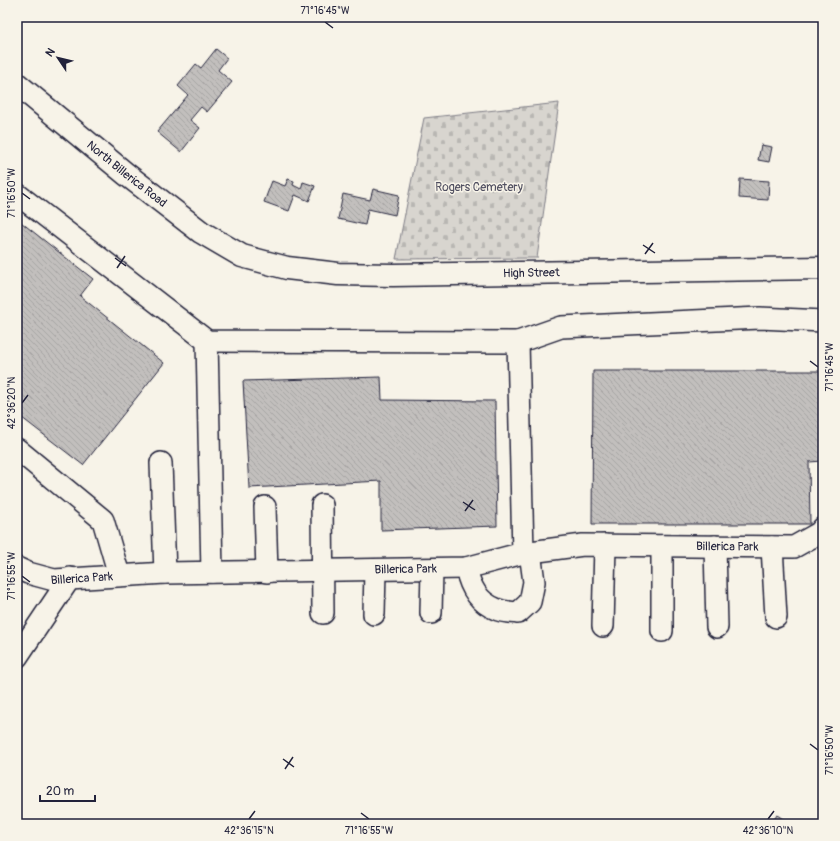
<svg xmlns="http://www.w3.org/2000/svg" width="840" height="841" font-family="Pangolin,sans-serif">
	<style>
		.cemetery { fill: url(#cemetery-stones); stroke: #7d7c85 }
		.building { fill: url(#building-back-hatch); stroke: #22223b }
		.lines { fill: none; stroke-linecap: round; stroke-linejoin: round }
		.minor-casing { stroke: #22223b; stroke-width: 24 }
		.major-casing { stroke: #22223b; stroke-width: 25 }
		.minor { stroke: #f7f3e8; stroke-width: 21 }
		.major { stroke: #f7f3e8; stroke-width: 22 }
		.ticks { fill: none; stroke: #22223b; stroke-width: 1.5 }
		.labels { text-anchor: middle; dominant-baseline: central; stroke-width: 3; stroke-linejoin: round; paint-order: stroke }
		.street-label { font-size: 12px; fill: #22223b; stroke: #f7f3e8 }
		.park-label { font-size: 12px; fill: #504f60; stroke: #f7f3e8 }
		.neatline { fill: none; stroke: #22223b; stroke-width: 1.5 }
		.ticks-label { font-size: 10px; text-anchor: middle; fill: #22223b }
	</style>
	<defs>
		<pattern id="cemetery-stones" width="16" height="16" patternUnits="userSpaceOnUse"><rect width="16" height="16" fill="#d8d5cf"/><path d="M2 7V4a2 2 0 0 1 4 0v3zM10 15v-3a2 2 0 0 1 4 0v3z" fill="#b9b7b3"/></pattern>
		<pattern id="building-back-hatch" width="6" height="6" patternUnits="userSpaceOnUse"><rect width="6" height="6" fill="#c2bfbd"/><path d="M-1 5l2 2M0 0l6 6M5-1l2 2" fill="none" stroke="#a6a4a3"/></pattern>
	</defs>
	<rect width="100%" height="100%" fill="#f7f3e8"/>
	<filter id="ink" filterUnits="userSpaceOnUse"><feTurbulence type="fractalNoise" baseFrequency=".025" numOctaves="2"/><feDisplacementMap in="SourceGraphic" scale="8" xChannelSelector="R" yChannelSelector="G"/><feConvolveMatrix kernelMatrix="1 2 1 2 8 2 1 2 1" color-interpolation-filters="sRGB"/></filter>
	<g filter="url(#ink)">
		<path class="cemetery" d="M 559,103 L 537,258 L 396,259 L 424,118 Z"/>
		<path class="building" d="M 216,49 L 227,58 L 218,70 L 232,82 L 207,112 L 201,107 L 190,120 L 200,128 L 181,152 L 157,132 L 188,95 L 178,86 L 196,64 L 201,68 Z
			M 761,145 L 772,147 L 769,162 L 758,160 Z
			M 288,179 L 294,181 L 293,185 L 301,189 L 303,182 L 315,186 L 309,201 L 295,195 L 289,211 L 264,202 L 272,181 L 285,186 Z
			M 740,179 L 769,181 L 768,200 L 739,198 Z
			M 373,189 L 399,195 L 395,215 L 368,209 L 365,225 L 338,219 L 343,194 L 370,200 Z
			M 17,219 L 93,279 L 80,296 L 164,363 L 83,465 L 17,414 Z
			M 593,371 L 823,371 L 823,461 L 809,462 L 810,524 L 592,524 Z
			M 381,377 L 382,400 L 495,401 L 497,526 L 381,530 L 381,481 L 249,488 L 243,381 Z
			M 777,815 L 791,824 L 771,824 Z"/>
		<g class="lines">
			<g class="minor-casing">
				<g id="minor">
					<path d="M 17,194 L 207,341 L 518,342"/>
					<path d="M 207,341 L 212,572"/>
					<path d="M 17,449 L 103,520 L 119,575"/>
					<path d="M 161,463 L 165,573"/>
					<path d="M 322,505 L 323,613"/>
					<path d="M 265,507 L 267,572"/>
					<path d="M 715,546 L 717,627"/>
					<path d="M 772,547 L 776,617"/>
					<path d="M 523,553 L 518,342 L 561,327 L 760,318 L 823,321"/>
					<path id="s1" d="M 17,568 L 28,573 L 54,580 L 165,573 L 466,568 L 523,553 L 583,545 L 794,547 L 819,533 L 823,528"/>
					<path d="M 466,568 C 470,587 478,602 496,609 C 502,612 511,612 518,613 L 530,602 L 534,582 L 530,552"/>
					<path d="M 431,613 L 432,569"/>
					<path d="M 374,614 L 375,570"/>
					<path d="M 603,626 L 605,545"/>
					<path d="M 662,631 L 662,546"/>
					<path d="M 17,657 L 70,578"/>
				</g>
			</g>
			<g class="major-casing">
				<g id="major">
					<path id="s2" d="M 17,84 L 126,174 L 201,232 L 242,256 L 287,268 L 338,274 L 393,275 L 823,268"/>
				</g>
			</g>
			<use href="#minor" class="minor"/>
			<use href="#major" class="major"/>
		</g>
	</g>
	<path class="ticks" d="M 325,22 L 333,28M 22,193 L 30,199M 643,245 L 655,253M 645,254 L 653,243M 115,258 L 126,266M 117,268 L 125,256M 810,361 L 818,367M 22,403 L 28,395M 463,502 L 475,510M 465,511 L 473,500M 22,576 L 30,582M 810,744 L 818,750M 283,759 L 294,767M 285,769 L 293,757M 361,813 L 369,819M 249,819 L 255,811M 768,819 L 774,811"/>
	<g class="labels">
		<g class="street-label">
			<text stroke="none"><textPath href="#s2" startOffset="142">North Billerica Road</textPath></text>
			<text stroke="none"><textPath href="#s2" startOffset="575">High Street</textPath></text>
			<text stroke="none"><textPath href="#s1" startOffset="715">Billerica Park</textPath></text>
			<text stroke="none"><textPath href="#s1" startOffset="391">Billerica Park</textPath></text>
			<text stroke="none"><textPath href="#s1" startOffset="67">Billerica Park</textPath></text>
		</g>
		<g class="park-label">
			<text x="479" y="187">Rogers Cemetery</text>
		</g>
	</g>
	<rect width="840" height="841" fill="none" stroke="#f7f3e8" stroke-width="44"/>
	<g transform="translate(58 58) rotate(305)" stroke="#f7f3e8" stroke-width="3" paint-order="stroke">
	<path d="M0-3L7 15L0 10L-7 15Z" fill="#22223b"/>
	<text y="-6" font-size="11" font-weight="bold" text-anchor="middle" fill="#22223b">N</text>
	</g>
	<path d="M40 795v6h55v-6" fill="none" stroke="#22223b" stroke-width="2"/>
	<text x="46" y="795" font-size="12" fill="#22223b" stroke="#f7f3e8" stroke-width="3" paint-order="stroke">20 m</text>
	<rect x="22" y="22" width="796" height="797" class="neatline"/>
	<g class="ticks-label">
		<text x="325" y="14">71°16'45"W</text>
		<text transform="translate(11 193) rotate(-90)" y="4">71°16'50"W</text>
		<text transform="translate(829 367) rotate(-90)" y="4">71°16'45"W</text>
		<text transform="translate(11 403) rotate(-90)" y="4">42°36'20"N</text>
		<text transform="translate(11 576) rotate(-90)" y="4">71°16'55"W</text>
		<text transform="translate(829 750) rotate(-90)" y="4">71°16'50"W</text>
		<text x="249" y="834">42°36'15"N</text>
		<text x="369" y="834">71°16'55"W</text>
		<text x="768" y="834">42°36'10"N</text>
	</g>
</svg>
